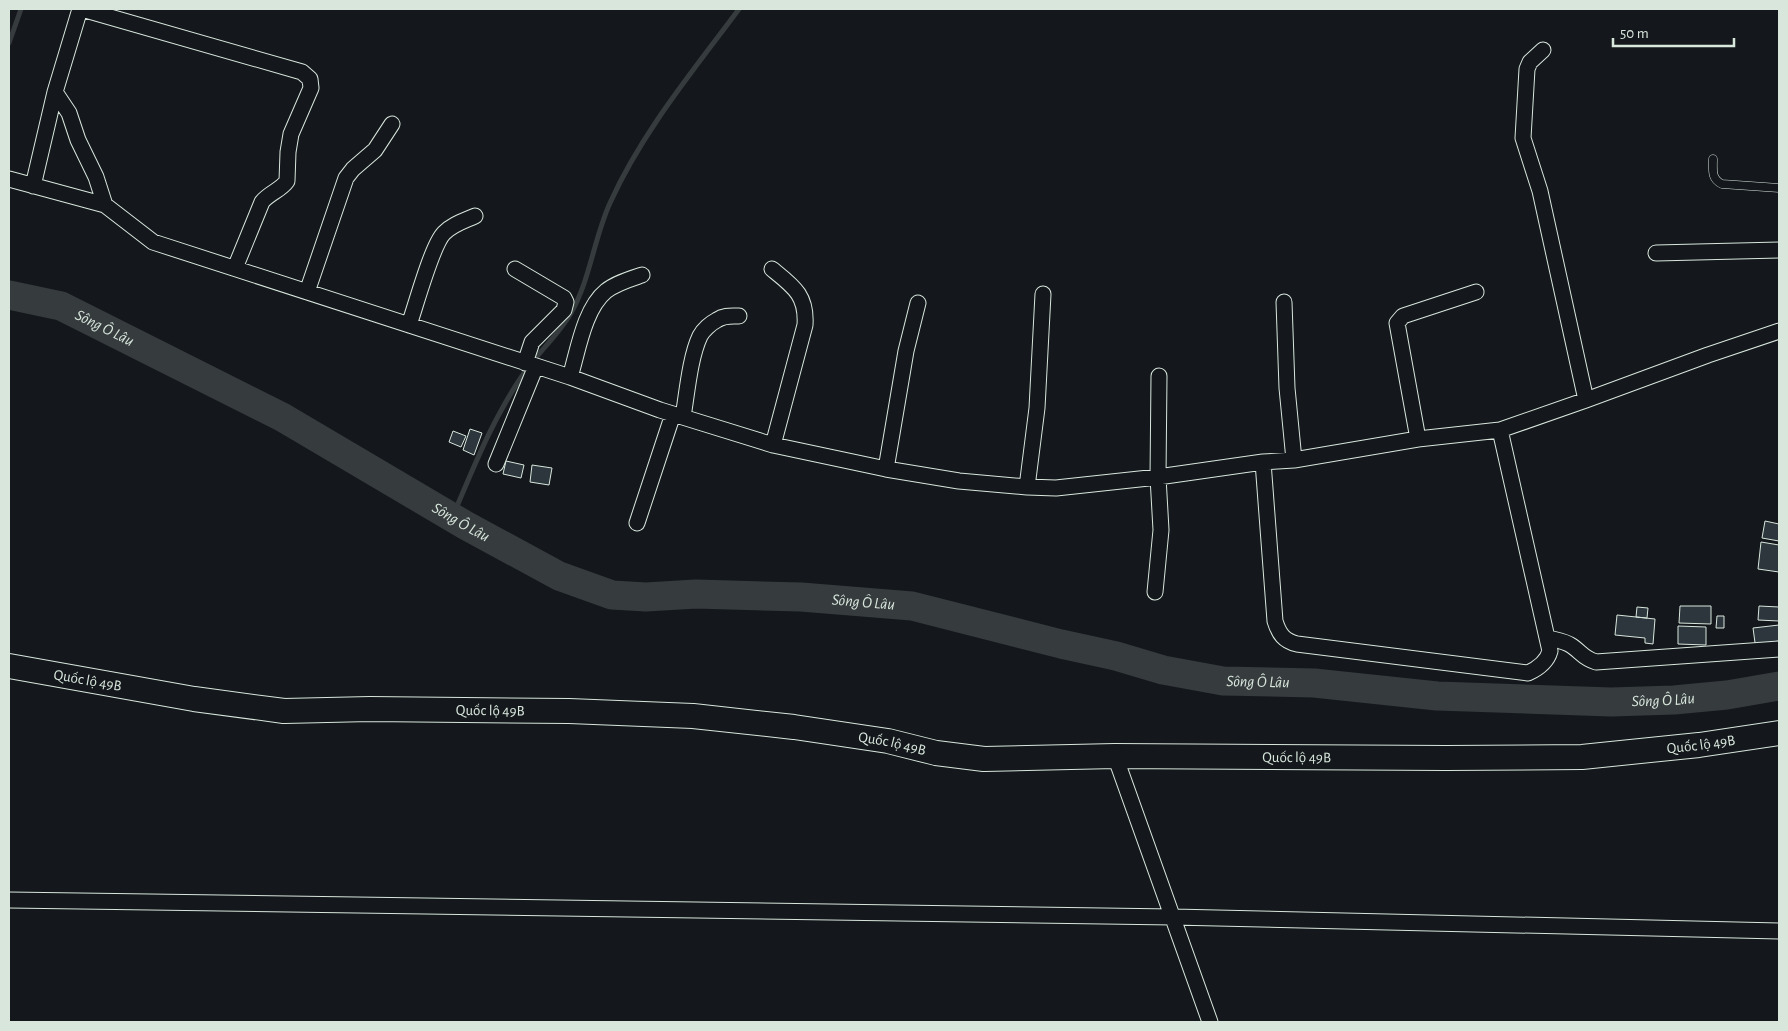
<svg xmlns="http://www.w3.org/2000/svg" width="1788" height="1031" font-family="'Alegreya Sans',sans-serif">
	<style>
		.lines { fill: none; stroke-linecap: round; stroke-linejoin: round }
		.stream { stroke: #363b3e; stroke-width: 5 }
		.river { stroke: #363b3e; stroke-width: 29 }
		.building { fill: #2c363c; stroke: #d8e6dc }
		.service-casing { stroke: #d8e6dc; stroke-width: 9 }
		.minor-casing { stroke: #d8e6dc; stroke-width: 17 }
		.primary-casing { stroke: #d8e6dc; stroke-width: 26 }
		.service { stroke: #14181c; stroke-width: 8 }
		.minor { stroke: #14181c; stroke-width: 15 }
		.primary { stroke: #14181c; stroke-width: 24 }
		.labels { text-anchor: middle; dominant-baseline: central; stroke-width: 4; stroke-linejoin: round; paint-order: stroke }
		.street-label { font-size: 15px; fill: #d8e6dc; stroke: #14181c }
		.water-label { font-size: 16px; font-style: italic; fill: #d8e6dc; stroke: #14181c }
	</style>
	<rect width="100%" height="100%" fill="#14181c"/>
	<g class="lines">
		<path class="stream" d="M 9,43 L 21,9
			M 452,518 C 473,469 492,420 522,376 C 536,354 558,336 571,313 C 590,280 594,238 610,203 C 642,132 693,71 739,9"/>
		<path class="river" id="s1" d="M 9,295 L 61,306 L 282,417 L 465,525 L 559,576 L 612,595 L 646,597 L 696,594 L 801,597 L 912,606 L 1061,644 L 1116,656 L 1163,670 L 1223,681 L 1314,683 L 1437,696 L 1611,702 L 1674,700 L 1727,695 L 1779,686"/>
	</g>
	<path class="building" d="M 470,429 L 482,433 L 474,455 L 463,450 Z
		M 453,431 L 466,436 L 461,447 L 449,442 Z
		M 506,461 L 524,465 L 521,478 L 503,474 Z
		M 532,465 L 552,468 L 549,485 L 530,482 Z
		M 1765,521 L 1779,524 L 1779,541 L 1762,538 Z
		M 1761,542 L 1779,545 L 1779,572 L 1758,569 Z
		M 1680,606 L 1711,606 L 1711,624 L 1679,623 Z
		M 1759,606 L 1779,607 L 1779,621 L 1758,620 Z
		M 1637,607 L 1648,608 L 1647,618 L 1636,617 Z
		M 1617,615 L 1655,619 L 1653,644 L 1645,643 L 1645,638 L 1615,635 Z
		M 1717,616 L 1724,616 L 1724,628 L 1716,628 Z
		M 1779,625 L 1779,641 L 1765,643 L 1756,650 L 1753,628 Z
		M 1678,626 L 1706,627 L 1706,645 L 1678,644 Z"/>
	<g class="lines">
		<g class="service-casing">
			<path id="service" d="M 1713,159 C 1713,170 1711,179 1722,184 L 1779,188"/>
		</g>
		<g class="minor-casing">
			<path id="minor" d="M 82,9 L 302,72 L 310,79 L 311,88 L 291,134 L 288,152 L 287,181 C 281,190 269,193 262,202 L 235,268
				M 1543,50 L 1530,62 L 1527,69 L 1523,138 L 1540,191 L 1586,400
				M 55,92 L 69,113 L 78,140 L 96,177 L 105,205
				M 9,179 L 105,205 L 153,242 L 570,377 L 660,410 L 773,445 L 886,469 L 959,481 L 1027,487 L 1056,488 L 1158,477 L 1263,462 L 1294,460 L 1418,439 L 1500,430 L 1586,400 L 1708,355 L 1779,331
				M 33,186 L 55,92 L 80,9
				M 1656,253 L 1779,250
				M 515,269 L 564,298 L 566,302 L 564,310 L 532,342 L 525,363
				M 772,269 C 793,286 807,295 805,325 L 773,445
				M 307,292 L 346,178 L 353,169 L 375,150 L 392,124
				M 1284,302 L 1287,388 L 1294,460
				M 409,325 C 416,305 432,245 444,233 C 453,224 464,221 475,216
				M 570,377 C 578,351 584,309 606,291 C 616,283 630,279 642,275
				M 683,417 C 687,393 690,357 700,336 C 703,330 711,323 717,320 C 724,315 731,316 739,316
				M 1418,439 L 1397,323 L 1403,316 L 1476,292
				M 1263,462 L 1275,621 C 1279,634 1284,641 1297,644 L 1528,673 C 1539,668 1547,662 1550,651 L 1500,430
				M 496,464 L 536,366
				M 886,469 L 906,351 L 918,303
				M 1027,487 L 1037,408 L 1043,294
				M 637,523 L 673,414
				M 1155,592 L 1161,530 L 1158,477 L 1159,376
				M 1548,638 C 1556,640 1565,641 1572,646 C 1582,653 1583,658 1596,662 L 1779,649
				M 1115,756 L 1210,1022
				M 9,900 L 1173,917 L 1779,931"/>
		</g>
		<g class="primary-casing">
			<g id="primary">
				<path id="s2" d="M 9,666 L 194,699 L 284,711 L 370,709 L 569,711 L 693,716 L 794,727 L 888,741 L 936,753 L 984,759 L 1115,756 L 1446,758 L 1582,757 L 1699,745 L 1779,733"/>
			</g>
		</g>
		<use href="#service" class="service"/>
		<use href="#minor" class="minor"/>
		<use href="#primary" class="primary"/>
	</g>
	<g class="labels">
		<g class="street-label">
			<text stroke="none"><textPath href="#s2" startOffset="80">Quốc lộ 49B</textPath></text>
			<text stroke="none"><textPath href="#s2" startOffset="485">Quốc lộ 49B</textPath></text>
			<text stroke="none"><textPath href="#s2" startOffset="889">Quốc lộ 49B</textPath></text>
			<text stroke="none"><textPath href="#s2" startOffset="1700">Quốc lộ 49B</textPath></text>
			<text stroke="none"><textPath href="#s2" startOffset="1295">Quốc lộ 49B</textPath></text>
		</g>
		<g class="water-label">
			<text stroke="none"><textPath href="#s1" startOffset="102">Sông Ô Lâu</textPath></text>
			<text stroke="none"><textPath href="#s1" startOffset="508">Sông Ô Lâu</textPath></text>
			<text stroke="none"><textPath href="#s1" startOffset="928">Sông Ô Lâu</textPath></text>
			<text stroke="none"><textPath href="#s1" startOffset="1332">Sông Ô Lâu</textPath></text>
			<text stroke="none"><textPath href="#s1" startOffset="1738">Sông Ô Lâu</textPath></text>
		</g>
	</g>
	<rect width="1788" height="1031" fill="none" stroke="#d8e6dc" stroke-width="20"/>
	<path d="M1613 38v8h121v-8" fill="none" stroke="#d8e6dc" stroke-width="2.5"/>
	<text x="1620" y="38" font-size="15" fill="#d8e6dc" stroke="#14181c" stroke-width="4" paint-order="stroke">50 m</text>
</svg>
